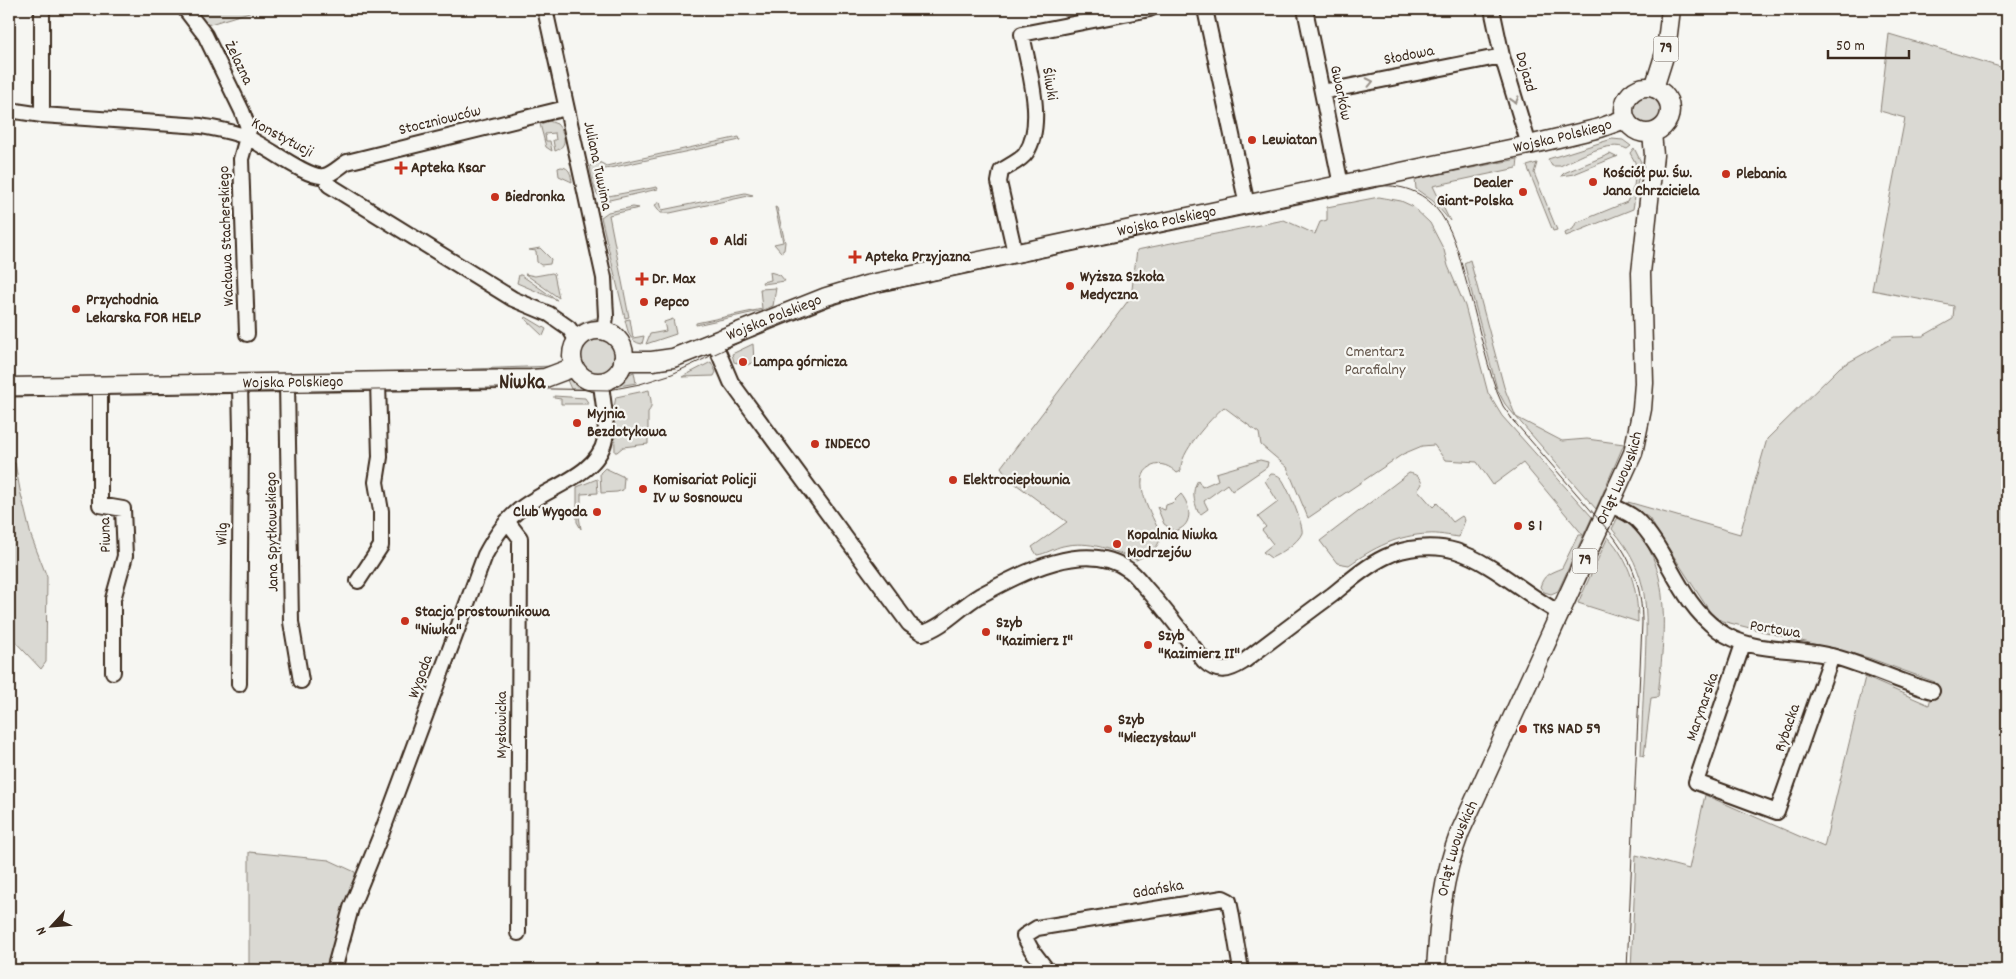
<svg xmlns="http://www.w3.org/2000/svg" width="2016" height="979" font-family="Dekko,sans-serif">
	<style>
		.green { fill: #dad9d3; stroke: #8a8278 }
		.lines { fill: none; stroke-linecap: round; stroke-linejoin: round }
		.minor-casing { stroke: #3b2a1e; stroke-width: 18 }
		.major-casing { stroke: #3b2a1e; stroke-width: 21 }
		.minor { stroke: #f6f6f2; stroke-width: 14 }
		.major { stroke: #f6f6f2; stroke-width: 18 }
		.tram { stroke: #3b2a1e; stroke-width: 1 }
		.oneway { stroke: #989088 }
		.poi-dot { fill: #c8321e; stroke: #f6f6f2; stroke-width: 2 }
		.labels { text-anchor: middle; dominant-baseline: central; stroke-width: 4.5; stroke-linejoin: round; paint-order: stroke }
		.shield { fill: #f6f6f2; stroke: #73675e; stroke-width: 1 }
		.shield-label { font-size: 15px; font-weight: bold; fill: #3b2a1e }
		.street-label { font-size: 16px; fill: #3b2a1e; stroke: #f6f6f2 }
		.poi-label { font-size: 16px; font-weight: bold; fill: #3b2a1e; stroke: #f6f6f2; text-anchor: start }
		.park-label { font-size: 16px; fill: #63564b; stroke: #f6f6f2 }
		.district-label { font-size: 21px; font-weight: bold; fill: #3b2a1e; stroke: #f6f6f2 }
	</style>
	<rect width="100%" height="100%" fill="#f6f6f2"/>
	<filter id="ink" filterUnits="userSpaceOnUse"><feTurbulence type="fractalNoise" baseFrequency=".02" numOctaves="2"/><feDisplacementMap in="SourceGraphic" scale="10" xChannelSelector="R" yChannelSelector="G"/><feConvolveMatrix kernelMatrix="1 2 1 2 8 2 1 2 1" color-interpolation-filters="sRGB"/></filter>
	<g filter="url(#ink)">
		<path class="green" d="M 191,9 L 259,9 L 207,25 Z
			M 1889,34 L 2007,69 L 2007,970 L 1631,970 L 1636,855 L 1689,869 L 1705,795 L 1824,847 L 1865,677 L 1929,705 L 1935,682 L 1869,658 L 1722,621 L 1712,615 L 1649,518 L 1628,504 L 1628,502 L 1740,534 L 1767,439 L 1840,367 L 1894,337 L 1923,336 L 1953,319 L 1954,306 L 1872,290 L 1905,118 L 1880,111 Z
			M1632 111a15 15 0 1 1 30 0a15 15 0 1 1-30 0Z
			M 549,121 L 557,124 C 565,133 569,146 555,151 L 553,140 L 556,140 L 555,133 L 545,134 L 546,141 L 550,141 L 552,151 L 546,147 L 540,124 Z
			M 739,137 L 740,140 L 596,171 L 603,197 L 657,187 L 658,189 L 605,201 C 593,195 592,178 590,166 C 595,160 601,162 606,166 Z
			M 1612,139 L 1623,140 L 1631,146 L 1627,149 C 1609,139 1578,158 1560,166 L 1552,166 L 1548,159 Z
			M 1634,148 L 1641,162 L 1633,209 L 1566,236 L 1565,233 L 1573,229 L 1576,223 L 1627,202 L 1634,186 L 1636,170 L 1635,162 L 1630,153 Z
			M 1610,154 L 1616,157 L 1618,156 L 1574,174 L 1561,176 L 1564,173 Z
			M 1518,159 L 1517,168 L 1433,186 L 1450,221 L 1433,201 L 1416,189 L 1415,179 Z
			M 1537,163 L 1534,173 L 1557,230 L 1553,231 L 1527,166 Z
			M 561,167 C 570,167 571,175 572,182 L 559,176 L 558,168 Z
			M 745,193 L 753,195 L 670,213 L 661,213 L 655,205 L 660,202 L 662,210 Z
			M 1379,197 L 1401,201 L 1412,206 L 1430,223 L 1444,250 L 1448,266 L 1465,306 L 1488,393 L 1502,416 L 1592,517 L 1558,591 L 1551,594 L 1544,592 L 1540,587 C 1544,574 1550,573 1562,568 L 1578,535 L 1583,535 L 1523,463 L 1493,485 L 1477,462 L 1445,460 L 1434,445 L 1422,446 L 1403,454 L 1308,518 L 1287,467 L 1261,445 L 1259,433 L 1224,407 C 1211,418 1178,454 1181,471 L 1177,473 C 1170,466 1161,462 1152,466 C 1128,477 1153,517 1160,533 C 1162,547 1148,555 1136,560 C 1112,550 1090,540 1063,546 C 1054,548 1046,554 1037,555 L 1032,547 L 1067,522 L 1009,479 L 1001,467 L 1131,297 L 1137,250 L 1284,220 L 1315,234 L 1320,222 L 1327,220 L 1327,207 Z
			M 633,207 L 639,208 L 609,215 L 629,317 L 625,318 L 601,217 L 608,212 Z
			M 775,207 L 777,208 L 785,242 L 784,250 L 781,252 L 774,244 L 783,242 Z
			M 540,248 L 551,259 L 550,264 L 541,265 L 537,262 L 536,251 L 529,250 Z
			M 1470,260 L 1504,387 L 1516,417 L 1562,441 L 1587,439 L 1624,444 L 1596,509 L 1516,417 L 1505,404 L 1497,389 L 1464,263 Z
			M 770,272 L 780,275 L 785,281 L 763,284 L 762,282 L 771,280 Z
			M 552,273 L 554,274 L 559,298 L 525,274 L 535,276 Z
			M 519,275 L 521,275 L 557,300 L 517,283 Z
			M 776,288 L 773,306 L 760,311 L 696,325 L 696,323 L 762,309 L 760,289 Z
			M 526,317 L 546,329 L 543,336 L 524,318 Z
			M 596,318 L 591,326 L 578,333 L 574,327 L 582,323 Z
			M 630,319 L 633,338 L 644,336 L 642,344 C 629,342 628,331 625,320 Z
			M 673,319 L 676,334 L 646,344 L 650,334 L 666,331 L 664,322 Z
			M580 357a18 18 0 1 1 36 0a18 18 0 1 1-36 0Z
			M 753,344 L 754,362 L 747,365 L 747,360 L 745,357 L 740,358 L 737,363 L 734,362 L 732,354 Z
			M 711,362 L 716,372 L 714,376 L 682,377 Z
			M 553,366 L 540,371 L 473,372 L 472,369 Z
			M 634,372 L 636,383 L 613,387 L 621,377 Z
			M 572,379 L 583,383 L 589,389 L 571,389 L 567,380 Z
			M 649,390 C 650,398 654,406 648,412 L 648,444 L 623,447 L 617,452 L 615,452 L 614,407 L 616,397 Z
			M 554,396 L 585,398 L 589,404 L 561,404 L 561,399 L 554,398 Z
			M 1260,460 L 1268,462 L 1267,467 L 1232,491 L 1227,484 L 1204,501 L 1208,509 L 1201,514 L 1198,512 C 1194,500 1191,492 1198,480 L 1202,487 L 1218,480 L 1216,473 Z
			M 9,462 L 15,463 L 20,490 L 31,536 L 47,577 L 46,662 L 41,669 L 9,635 Z
			M 605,468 L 624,477 L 623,490 L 617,492 L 601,493 L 600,473 Z
			M 1409,473 C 1416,474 1420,477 1422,484 L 1418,490 L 1433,507 L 1437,503 L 1453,522 L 1462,516 L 1465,520 L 1459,537 C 1449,536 1438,533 1428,534 C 1398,535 1373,548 1349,565 L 1337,563 L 1320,541 Z
			M 1271,474 C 1275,474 1278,475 1281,478 C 1287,485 1304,526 1302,533 C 1298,543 1280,554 1271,558 L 1263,552 L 1273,544 L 1262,530 L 1266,527 L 1258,517 L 1278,502 L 1265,481 Z
			M 597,479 L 598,493 L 581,494 L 581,510 L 578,510 L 581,529 L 577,522 L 577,487 Z
			M 1181,494 C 1192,507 1193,527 1174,531 L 1164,524 L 1157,507 L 1165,510 L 1166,505 L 1172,503 Z
			M 1618,517 C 1678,552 1663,640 1658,697 L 1651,698 L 1644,756 L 1641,755 C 1642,725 1643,696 1645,666 C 1647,610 1651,574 1612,529 Z
			M 1608,537 C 1630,561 1638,590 1638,622 L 1578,603 Z
			M 249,852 L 329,860 L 355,872 L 356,880 L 341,914 L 328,970 L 249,970 Z"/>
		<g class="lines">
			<g class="minor-casing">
				<path id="minor" d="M 42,9 L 42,115
					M 185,9 L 205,35 L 242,111 L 249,130 L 241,159 L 247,334
					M 545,9 L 604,278 L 606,316 L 604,331
					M 1205,9 L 1247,205
					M 1305,9 L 1341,185
					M 1492,9 L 1502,56 L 1529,145
					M 1322,92 L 1502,56
					M 9,110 L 42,115 L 201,126 C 216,129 231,131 246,137 C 264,144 307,179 324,176 C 333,174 340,166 347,162 L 566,108
					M 325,176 L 329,185 L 513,299 L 549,314 L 569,328 L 577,341
					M 1015,253 L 999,182 L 1001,171 C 1008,166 1022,160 1026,153 C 1046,123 1028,67 1022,34 L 1150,9
					M 714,342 L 731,382 L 909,624 L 922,633 C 944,627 960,607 979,596 C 1020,574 1085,538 1129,570 C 1135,574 1140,581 1145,587 C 1166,610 1185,636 1204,661 C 1217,674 1229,671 1243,662 C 1273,639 1302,617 1332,595 C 1348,582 1366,566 1385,557 C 1405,547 1434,544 1456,551 C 1494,563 1525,595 1560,613
					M 287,383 L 291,622 L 301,681
					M 100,386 L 100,505 L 123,509 L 125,556 L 113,599 L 113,672
					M 1610,505 C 1619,509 1630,513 1637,520 C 1669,552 1678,601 1718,630 C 1752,655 1796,646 1835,657 C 1868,666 1899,682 1932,691
					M 507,521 L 520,538 L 520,555 L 518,933
					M 358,581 L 381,546 L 381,511 L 376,482 L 380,457 L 378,381
					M 1743,644 L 1696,782 L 1777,812 L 1832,656
					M 239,684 L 241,432 L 240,384
					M 334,970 L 351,908 L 382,832 L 485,555 C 494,538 504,522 519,510 C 545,488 598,476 605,439 C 608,421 602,400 601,382
					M 1047,970 L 1031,949 L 1024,936 L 1037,928 L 1223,898 L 1229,901 L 1231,911 L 1241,970"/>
			</g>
			<g class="major-casing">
				<g id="major">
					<circle cx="1647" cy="110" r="23"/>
					<path d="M 1654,88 L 1666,50 L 1671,9"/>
					<circle cx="598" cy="356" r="26"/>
					<path id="s1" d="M 623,361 L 652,361 L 673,358 L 826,297 L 866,285 L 1529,145 L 1600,128 L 1625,119"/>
					<path id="s2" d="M 9,387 L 531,379 L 545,378 L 574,367"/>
					<path id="s3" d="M 1436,970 C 1439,920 1442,879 1460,832 L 1633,453 L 1642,409 L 1644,383 L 1641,273 L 1654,155 L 1652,133"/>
				</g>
			</g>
			<use href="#minor" class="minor"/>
			<use href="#major" class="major"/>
			<path class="tram" d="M 9,396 L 498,388 L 609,390 L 640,384 L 672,374 L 766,330 L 829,305 L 860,296 L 1372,187 C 1395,183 1419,189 1435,207 C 1453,227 1459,255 1466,281 C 1477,317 1484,356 1497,392 L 1503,406 L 1515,423
				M 1511,418 L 1614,537 C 1634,564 1642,589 1642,623 L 1627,970"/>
		</g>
		<defs><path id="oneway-chevron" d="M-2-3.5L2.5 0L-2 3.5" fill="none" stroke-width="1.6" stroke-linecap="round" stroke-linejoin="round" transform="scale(1.25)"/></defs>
		<g class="oneway">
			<use href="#oneway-chevron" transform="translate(1370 82) rotate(-12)"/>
			<use href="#oneway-chevron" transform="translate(1515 100) rotate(73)"/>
		</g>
	</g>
	<g class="poi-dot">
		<circle cx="1252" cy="140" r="5"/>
		<path d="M398.5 160.5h5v5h5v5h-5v5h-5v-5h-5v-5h5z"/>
		<circle cx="1726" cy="174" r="5"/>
		<circle cx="1593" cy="182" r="5"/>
		<circle cx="1523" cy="192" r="5"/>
		<circle cx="495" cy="197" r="5"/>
		<circle cx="714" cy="241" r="5"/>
		<path d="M852.5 249.5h5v5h5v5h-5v5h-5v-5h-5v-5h5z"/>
		<path d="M639.5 271.5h5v5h5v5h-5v5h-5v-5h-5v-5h5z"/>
		<circle cx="1070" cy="286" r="5"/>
		<circle cx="644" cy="302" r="5"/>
		<circle cx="76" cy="309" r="5"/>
		<circle cx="743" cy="362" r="5"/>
		<circle cx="577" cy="423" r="5"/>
		<circle cx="815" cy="444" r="5"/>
		<circle cx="953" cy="480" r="5"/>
		<circle cx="643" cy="489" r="5"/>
		<circle cx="597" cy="512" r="5"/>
		<circle cx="1518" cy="526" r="5"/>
		<circle cx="1117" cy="544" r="5"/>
		<circle cx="405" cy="621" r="5"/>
		<circle cx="986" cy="632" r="5"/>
		<circle cx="1148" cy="645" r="5"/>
		<circle cx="1108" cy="729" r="5"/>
		<circle cx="1523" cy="729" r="5"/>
	</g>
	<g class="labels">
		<g class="shield">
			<rect x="1653.5" y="36.5" width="25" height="25" rx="4"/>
			<rect x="1572.5" y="548.5" width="25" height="25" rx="4"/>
		</g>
		<g class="shield-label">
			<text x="1666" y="49">79</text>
			<text x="1585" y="561">79</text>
		</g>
		<g class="street-label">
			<text transform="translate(1409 56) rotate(-11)">Słodowa</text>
			<text transform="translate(238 63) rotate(64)">Żelazna</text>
			<text transform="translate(1525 72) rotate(74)">Dojazd</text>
			<text transform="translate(1049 84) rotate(81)">Śliwki</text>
			<text transform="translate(1340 93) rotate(78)">Gwarków</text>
			<text transform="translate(440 121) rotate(-14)">Stoczniowców</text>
			<text stroke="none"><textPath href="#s1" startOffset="969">Wojska Polskiego</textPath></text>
			<text transform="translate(282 138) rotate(28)">Konstytucji</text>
			<text transform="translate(597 166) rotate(78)">Juliana Tuwima</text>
			<text stroke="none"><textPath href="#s1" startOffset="564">Wojska Polskiego</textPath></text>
			<text transform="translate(227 236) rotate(-92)">Wacława Stacherskiego</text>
			<text stroke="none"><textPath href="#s1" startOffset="159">Wojska Polskiego</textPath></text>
			<text stroke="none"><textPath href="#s2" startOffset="284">Wojska Polskiego</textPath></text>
			<text stroke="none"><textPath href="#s3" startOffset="529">Orląt Lwowskich</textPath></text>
			<text transform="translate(273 532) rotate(-91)">Jana Spytkowskiego</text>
			<text transform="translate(223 534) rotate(-89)">Wilg</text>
			<text transform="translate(106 535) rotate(-91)">Piwna</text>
			<text transform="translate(1775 630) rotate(9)">Portowa</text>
			<text transform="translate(421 677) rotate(-70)">Wygoda</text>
			<text transform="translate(1703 707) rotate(-71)">Marynarska</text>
			<text transform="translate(502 725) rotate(-90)">Mysłowicka</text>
			<text transform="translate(1788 728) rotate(-71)">Rybacka</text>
			<text stroke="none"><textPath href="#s3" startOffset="124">Orląt Lwowskich</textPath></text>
			<text transform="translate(1158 890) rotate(-10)">Gdańska</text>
		</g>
		<g class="poi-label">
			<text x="1262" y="140">Lewiatan</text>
			<text x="411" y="168">Apteka Ksar</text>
			<text x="1603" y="173">Kościół pw. Św.<tspan x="1603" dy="18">Jana Chrzciciela</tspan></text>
			<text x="1736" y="174">Plebania</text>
			<text x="1513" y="183" text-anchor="end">Dealer<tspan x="1513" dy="18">Giant-Polska</tspan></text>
			<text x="505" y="197">Biedronka</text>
			<text x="724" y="241">Aldi</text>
			<text x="865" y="257">Apteka Przyjazna</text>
			<text x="1080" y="277">Wyższa Szkoła<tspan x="1080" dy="18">Medyczna</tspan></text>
			<text x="652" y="279">Dr. Max</text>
			<text x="86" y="300">Przychodnia<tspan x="86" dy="18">Lekarska FOR HELP</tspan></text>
			<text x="654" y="302">Pepco</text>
			<text x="753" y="362">Lampa górnicza</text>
			<text x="587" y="414">Myjnia<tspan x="587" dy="18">Bezdotykowa</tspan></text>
			<text x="825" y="444">INDECO</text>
			<text x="653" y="480">Komisariat Policji<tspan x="653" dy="18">IV w Sosnowcu</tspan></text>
			<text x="963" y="480">Elektrociepłownia</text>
			<text x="587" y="512" text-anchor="end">Club Wygoda</text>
			<text x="1528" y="526">S 1</text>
			<text x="1127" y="535">Kopalnia Niwka<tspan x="1127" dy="18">Modrzejów</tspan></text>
			<text x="415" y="612">Stacja prostownikowa<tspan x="415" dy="18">"Niwka"</tspan></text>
			<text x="996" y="623">Szyb<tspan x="996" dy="18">"Kazimierz I"</tspan></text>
			<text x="1158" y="636">Szyb<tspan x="1158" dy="18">"Kazimierz II"</tspan></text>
			<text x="1118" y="720">Szyb<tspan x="1118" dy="18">"Mieczysław"</tspan></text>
			<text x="1533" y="729">TKS NAD 59</text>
		</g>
		<g class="park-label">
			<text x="1375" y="352">Cmentarz<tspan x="1375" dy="18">Parafialny</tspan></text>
		</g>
		<g class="district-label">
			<text x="522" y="384">Niwka</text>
		</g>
	</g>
	<rect width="2016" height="979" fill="none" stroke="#f6f6f2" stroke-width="30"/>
	<rect x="15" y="15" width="1986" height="949" fill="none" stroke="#3b2a1e" stroke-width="2" filter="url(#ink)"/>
	<g transform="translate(52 926) rotate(244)" stroke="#f6f6f2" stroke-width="4" paint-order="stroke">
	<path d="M0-4L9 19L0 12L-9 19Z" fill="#3b2a1e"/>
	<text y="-8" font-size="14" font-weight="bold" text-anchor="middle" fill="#3b2a1e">N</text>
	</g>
	<path d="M1828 50v8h81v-8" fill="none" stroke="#3b2a1e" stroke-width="2.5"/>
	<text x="1836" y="50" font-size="15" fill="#3b2a1e" stroke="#f6f6f2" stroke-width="4" paint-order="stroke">50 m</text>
</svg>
